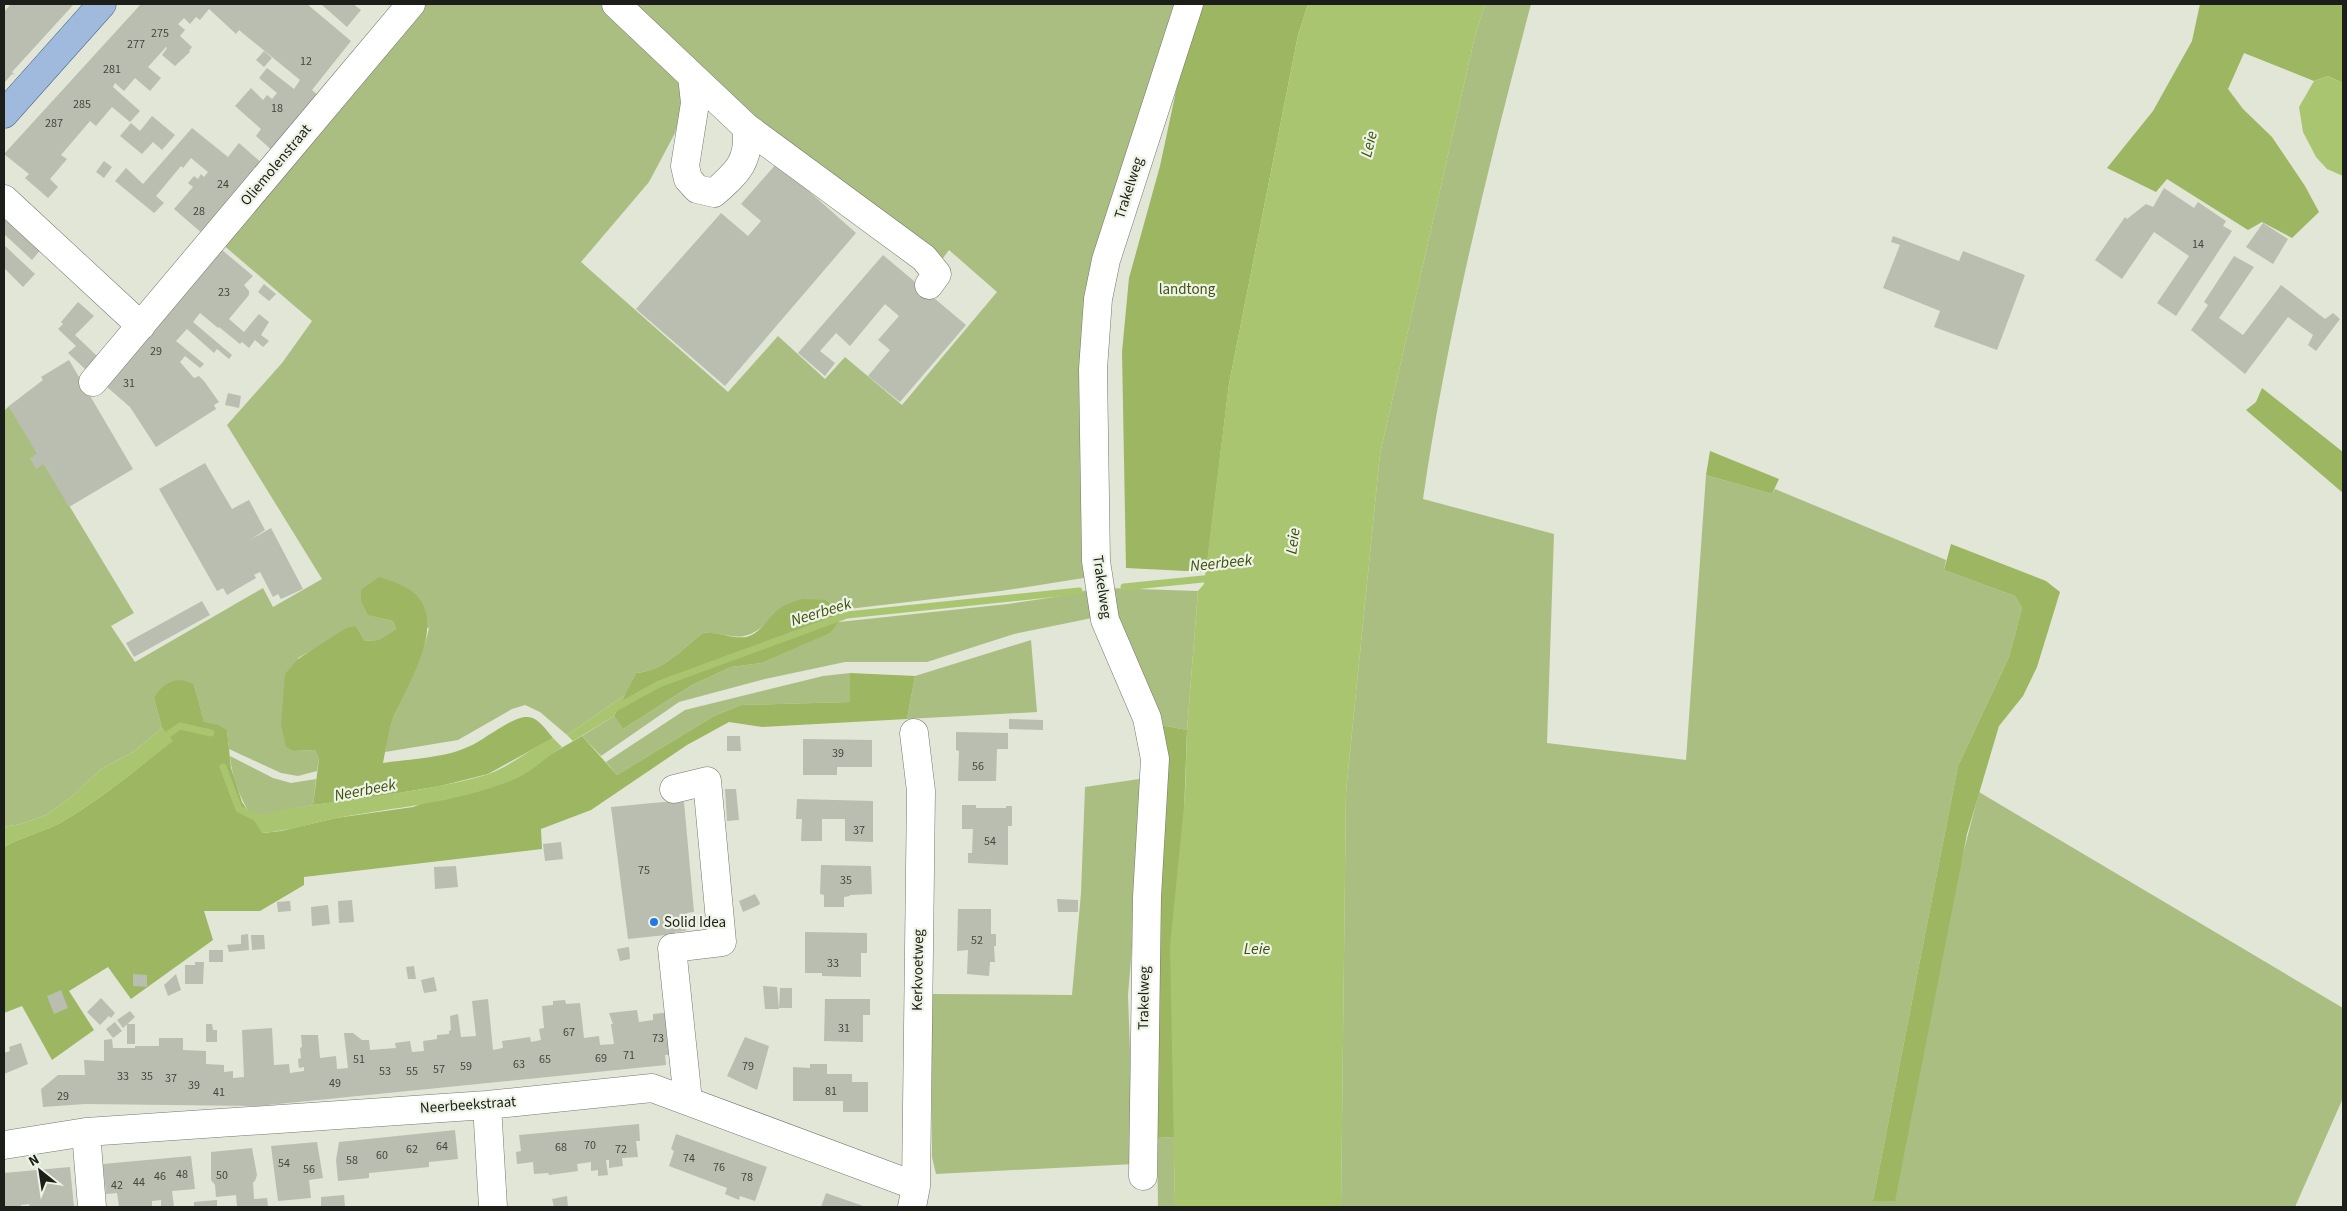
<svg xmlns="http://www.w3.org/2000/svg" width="2347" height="1211" font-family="'Source Sans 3',sans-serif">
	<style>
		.green { fill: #aabe81 }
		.forest { fill: #9cb661 }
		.water { fill: #aac56f }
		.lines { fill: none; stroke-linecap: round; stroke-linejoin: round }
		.stream { stroke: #aac56f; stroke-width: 7 }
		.building { fill: #b9beb0 }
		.minor-casing { stroke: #74786b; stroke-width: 29 }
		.major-casing { stroke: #48668a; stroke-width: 29 }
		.minor { stroke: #fff; stroke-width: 28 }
		.major { stroke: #a0badd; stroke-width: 28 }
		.poi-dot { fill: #2179e3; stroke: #eef4e5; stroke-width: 2 }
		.labels { text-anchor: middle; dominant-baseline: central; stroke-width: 4.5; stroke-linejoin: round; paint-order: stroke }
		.number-label { font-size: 12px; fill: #43463f }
		.street-label { font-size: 15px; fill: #1c1e19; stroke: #eef4e5 }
		.park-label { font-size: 15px; fill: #445417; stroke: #eef4e5 }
		.poi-label { font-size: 15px; fill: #1c1e19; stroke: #eef4e5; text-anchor: start }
		.water-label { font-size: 16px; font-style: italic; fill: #405012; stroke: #eef4e5 }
	</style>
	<rect width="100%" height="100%" fill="#e1e6d7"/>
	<path class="green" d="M 419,4 L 603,4 L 673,63 L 684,99 L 675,133 L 649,182 L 581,262 L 728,392 L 778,336 L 825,379 L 845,357 L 902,405 L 997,292 L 949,250 L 940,262 L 756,122 L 623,4 L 1182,4 L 1113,202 L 1090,577 L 1001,591 L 840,610 L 826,600 L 781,608 C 767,623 753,640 731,636 C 721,635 713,632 703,633 C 682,649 664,671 636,673 L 625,695 L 567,735 L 540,712 L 525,705 L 512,709 L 458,740 L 385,752 C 390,708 420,671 429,628 L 368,615 L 393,621 L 396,629 L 378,640 L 365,641 L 356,626 L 298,658 L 294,751 L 315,750 L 319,759 L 317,771 L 298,776 L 281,773 L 229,749 L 227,730 L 204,723 L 194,685 L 154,698 L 162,728 L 133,752 L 101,769 L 71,797 L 46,815 L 21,824 L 4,827 L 4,411 L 9,406 L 134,613 L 111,626 L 135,662 L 263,588 L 273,607 L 322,579 L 227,425 L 282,363 L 312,321 L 221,243 Z
		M 1485,4 L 1531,4 C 1488,167 1447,332 1423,499 L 1554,534 L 1547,743 L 1686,760 L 1706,475 L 1772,494 L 1775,489 L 1946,560 L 1944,570 L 2015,596 L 2022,608 L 2009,657 L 1958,766 L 1873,1201 L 1979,792 L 2343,1008 L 2343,1098 L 2295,1207 L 1341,1207 L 1346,792 L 1380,454 L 1475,36 Z
		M 1108,588 L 1198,591 L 1187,730 L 1160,725 L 1146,695 Z
		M 1090,589 L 1097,617 L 1014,634 L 927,662 L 845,662 L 765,679 L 679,702 L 601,756 L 582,736 L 614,716 L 623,729 L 692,685 L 731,667 L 762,663 L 829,633 L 839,622 L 1008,604 L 1075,594 Z
		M 1031,640 L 1037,712 L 907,719 L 915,676 Z
		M 850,673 L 850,702 L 741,705 L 714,716 L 617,775 L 606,762 L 685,710 L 823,676 Z
		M 230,756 L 273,778 L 291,783 L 316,779 L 313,805 L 252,817 C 240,798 232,778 230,756 Z
		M 1146,778 L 1128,995 L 1134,1164 L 936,1174 L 932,1157 L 931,994 L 1072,995 L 1081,893 L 1085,787 Z
		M 1174,1137 L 1175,1207 L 1158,1207 L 1157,1138 Z"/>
	<path class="forest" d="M 1197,4 L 1308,4 L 1298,35 L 1229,384 L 1206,572 L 1126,568 L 1122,352 L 1129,278 L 1160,166 L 1193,12 Z
		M 2200,4 L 2343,4 L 2343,83 L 2328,76 L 2314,81 L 2244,53 L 2228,89 L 2243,109 L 2272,137 L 2305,186 L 2319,212 L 2292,238 L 2262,222 L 2248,230 L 2167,179 L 2156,192 L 2107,168 L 2153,111 L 2192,41 Z
		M 2262,388 L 2343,452 L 2343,493 L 2246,410 L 2256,402 Z
		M 1710,451 L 1779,479 L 1772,494 L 1706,475 Z
		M 1951,544 L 2046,581 L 2060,592 L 2037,667 L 2023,696 L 1999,726 L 1967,834 L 1895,1201 L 1873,1201 L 1958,766 L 2009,657 L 2022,608 L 2015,596 L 1944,570 Z
		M 379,577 C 392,581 407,586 416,595 C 447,627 406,685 393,719 C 388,733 386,748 383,763 C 410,759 446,758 470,746 C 484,740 514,715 528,717 C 539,718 546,730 553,738 L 488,774 L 440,786 L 369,798 L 313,805 L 319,759 L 315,750 L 294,751 L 286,747 L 281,725 L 285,674 L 298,659 L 346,628 L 356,626 L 365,641 L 378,640 L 396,629 L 393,621 L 368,615 L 361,601 L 361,590 Z
		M 803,599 L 826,600 L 840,610 L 839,622 L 830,633 L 762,663 L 731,667 L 692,685 L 623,729 L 614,716 L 636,673 C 664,671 682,649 703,633 C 718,631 731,639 746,637 C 761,634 769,615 782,607 C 788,603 796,601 803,599 Z
		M 850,673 L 915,676 L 907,719 L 762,727 L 729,722 L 687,745 L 591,810 L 541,829 L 542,849 L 304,877 L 304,885 L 260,911 L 204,911 L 213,940 L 131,999 L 108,967 L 69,991 L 94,1030 L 52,1060 L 22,1006 L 4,1013 L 4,847 C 21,837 41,833 60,823 C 100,800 137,769 172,741 L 162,728 L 154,698 C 164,682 177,675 194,685 L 204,722 L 218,725 L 227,730 L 231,768 L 242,802 L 263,833 L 281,831 L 336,818 L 413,807 L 551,754 L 582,736 L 617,775 L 714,716 L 741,705 L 850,702 Z
		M 1160,725 L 1187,730 L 1174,1096 L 1174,1137 L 1157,1138 Z"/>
	<path class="water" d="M 1308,4 L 1485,4 L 1475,36 L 1380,454 L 1346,792 L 1341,1207 L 1175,1207 L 1170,946 L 1185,795 L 1187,730 L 1198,591 L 1204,584 L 1229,384 L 1298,35 Z
		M 2328,76 L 2343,83 L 2343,176 L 2327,169 L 2316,157 L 2303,132 L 2299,107 L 2314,81 Z
		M 625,695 L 614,716 L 573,741 L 567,735 Z
		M 162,728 L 173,741 C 137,769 100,800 60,823 C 42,833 21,837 4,847 L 4,827 L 21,824 L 46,815 L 71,797 L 101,769 L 133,752 Z
		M 553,738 L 562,747 C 546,757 532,772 515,779 C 458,803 397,807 337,818 C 312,823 288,831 262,833 L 252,817 C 329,798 409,797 486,775 C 508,768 531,748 553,738 Z"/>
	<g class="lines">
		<path class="stream" d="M 1124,587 L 1213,578
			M 612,710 L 659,684 L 847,615 L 1079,591
			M 160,740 L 180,726 L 211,733
			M 223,767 L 239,809 L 261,820"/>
	</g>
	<path class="building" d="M 11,4 L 74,4 L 12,72 L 15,75 L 12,74 L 4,83 L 4,12 Z
		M 141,4 L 307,4 L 351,41 L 312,90 L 321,98 L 275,153 L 256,136 L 261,129 L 235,106 L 251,88 L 263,100 L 267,95 L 272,99 L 277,93 L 259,78 L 267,68 L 294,89 L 300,80 L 239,30 L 236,34 L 209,9 L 200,20 L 196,17 L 190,24 L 184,18 L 178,24 L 185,30 L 180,36 L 192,47 L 189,51 L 190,52 L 175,66 L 162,55 L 167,48 L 166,47 L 148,67 L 161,78 L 150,91 L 135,78 L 124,91 L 115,83 L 113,87 L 140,111 L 130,122 L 112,107 L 96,126 L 90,121 L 61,155 L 67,159 L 50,179 L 58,187 L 48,198 L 25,178 L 29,174 L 4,154 Z
		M 321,4 L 353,4 L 361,10 L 347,27 Z
		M 264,51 L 272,58 L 264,67 L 256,60 Z
		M 152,116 L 175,135 L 162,150 L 153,142 L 142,154 L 120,136 L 131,123 L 140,131 Z
		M 192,128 L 228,157 L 239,143 L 264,165 L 204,235 L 174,209 L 193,187 L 188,183 L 194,176 L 198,179 L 201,174 L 204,177 L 208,172 L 191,158 L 183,168 L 181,166 L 156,196 L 164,203 L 154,213 L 115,181 L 126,168 L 143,184 Z
		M 104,161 L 112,167 L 104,178 L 96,172 Z
		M 777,163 L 856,233 L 725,386 L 636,309 L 721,213 L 748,236 L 761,221 L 741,204 Z
		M 2164,188 L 2194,208 L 2198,202 L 2226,221 L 2223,226 L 2232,231 L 2176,316 L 2157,303 L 2189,256 L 2154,232 L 2122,279 L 2095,260 L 2125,217 L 2127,219 L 2146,204 L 2153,207 Z
		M 4,214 L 42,248 L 32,260 L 4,234 Z
		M 2263,223 L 2288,239 L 2273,264 L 2246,247 Z
		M 1893,236 L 1959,261 L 1963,251 L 2025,275 L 1997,350 L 1934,327 L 1940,311 L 1883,288 L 1900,245 L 1891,242 Z
		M 4,245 L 35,274 L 23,287 L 4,268 Z
		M 222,250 L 253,276 L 244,285 L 249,291 L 249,295 L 229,319 L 244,332 L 259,314 L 269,322 L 261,335 L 269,341 L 263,347 L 255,340 L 249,348 L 242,342 L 240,344 L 219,327 L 218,328 L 200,313 L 193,322 L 232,355 L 229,359 L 217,349 L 214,353 L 187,329 L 176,341 L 204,364 L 200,368 L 185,356 L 180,362 L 194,378 L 199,376 L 204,381 L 219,402 L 214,405 L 216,409 L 156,447 L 130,407 L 107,387 Z
		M 883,255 L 966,325 L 900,402 L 868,376 L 890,350 L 878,340 L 899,316 L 885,304 L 850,346 L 836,333 L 820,351 L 835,363 L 825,376 L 798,353 Z
		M 2234,256 L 2254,267 L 2219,318 L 2243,335 L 2281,285 L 2325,319 L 2333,313 L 2340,319 L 2316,351 L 2308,345 L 2313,335 L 2288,317 L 2245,374 L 2191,330 L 2208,305 L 2204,302 Z
		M 264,284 L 276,294 L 269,301 L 258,292 Z
		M 78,302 L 94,316 L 75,335 L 97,356 L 85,369 L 68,353 L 76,346 L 58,329 L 63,324 L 61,322 Z
		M 69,360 L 133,469 L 69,507 L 44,464 L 36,469 L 30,458 L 37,454 L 9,406 L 43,380 L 41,377 Z
		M 228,393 L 241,396 L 239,408 L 225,405 Z
		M 205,463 L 232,509 L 249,500 L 265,530 L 250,540 L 271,528 L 303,589 L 281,599 L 278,594 L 273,597 L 260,572 L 254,575 L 256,578 L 227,595 L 223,588 L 217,591 L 159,489 Z
		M 202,601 L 210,615 L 134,657 L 126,643 Z
		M 1009,719 L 1043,720 L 1043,730 L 1009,729 Z
		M 956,732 L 1008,733 L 1008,749 L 997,749 L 996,781 L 958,781 L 959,751 L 956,750 Z
		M 727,736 L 740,736 L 741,751 L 727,751 Z
		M 803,739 L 872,740 L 872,767 L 837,767 L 837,775 L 803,775 Z
		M 725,789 L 736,789 L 739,820 L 727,821 Z
		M 797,799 L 873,801 L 873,842 L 845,841 L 845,819 L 822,819 L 822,841 L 801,841 L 802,819 L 796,819 Z
		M 663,802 L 684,802 L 694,912 L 687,913 L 688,928 L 685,931 L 675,932 L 675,934 L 628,939 L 611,807 Z
		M 962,805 L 976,805 L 976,808 L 1006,808 L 1006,806 L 1012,806 L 1012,826 L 1008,826 L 1008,865 L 968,863 L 968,853 L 972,853 L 973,829 L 962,829 Z
		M 561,842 L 563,859 L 545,861 L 543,844 Z
		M 821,865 L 871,866 L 872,894 L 850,895 L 850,896 L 844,897 L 844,907 L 824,907 L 824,895 L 820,894 Z
		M 456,866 L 458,887 L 435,889 L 434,867 Z
		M 755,894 L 760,903 L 759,905 L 743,912 L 739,901 Z
		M 1057,899 L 1078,900 L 1078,912 L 1058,912 Z
		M 352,900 L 354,922 L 339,923 L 338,901 Z
		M 290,901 L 291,911 L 278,912 L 277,902 Z
		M 328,905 L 330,924 L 312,926 L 311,907 Z
		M 958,909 L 991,909 L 991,934 L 996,934 L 996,946 L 994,946 L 995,962 L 990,962 L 989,976 L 967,974 L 968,950 L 957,951 Z
		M 805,932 L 867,933 L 867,953 L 861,953 L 861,977 L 822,976 L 822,973 L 805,973 Z
		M 248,934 L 249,950 L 229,952 L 227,945 L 241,944 L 241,935 Z
		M 251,935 L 264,935 L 265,949 L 252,950 Z
		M 629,947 L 630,959 L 620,961 L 617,949 Z
		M 209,950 L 223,950 L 223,962 L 209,962 Z
		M 195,962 L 204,962 L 203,984 L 185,984 L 185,965 L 195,965 Z
		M 414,966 L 416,979 L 408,979 L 406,967 Z
		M 133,974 L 147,975 L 147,987 L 133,986 Z
		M 176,974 L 181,990 L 168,996 L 164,985 Z
		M 434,977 L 437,991 L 424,993 L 421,980 Z
		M 763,986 L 777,987 L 779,1009 L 765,1009 Z
		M 780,988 L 792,988 L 792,1008 L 779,1008 Z
		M 61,990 L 68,1008 L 54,1014 L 47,996 Z
		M 101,998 L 115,1013 L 111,1018 L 109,1016 L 100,1025 L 87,1012 Z
		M 488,999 L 493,1050 L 503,1048 L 502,1041 L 530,1037 L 531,1042 L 541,1040 L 539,1029 L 544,1028 L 542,1006 L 553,1005 L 553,1001 L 565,1000 L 566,1004 L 580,1003 L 584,1038 L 599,1036 L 600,1045 L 614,1044 L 611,1024 L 613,1024 L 609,1013 L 637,1010 L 639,1022 L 653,1020 L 653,1014 L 672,1012 L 676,1054 L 665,1055 L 666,1065 L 258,1106 L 85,1104 L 43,1107 L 41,1089 L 58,1075 L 85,1075 L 84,1060 L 104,1061 L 104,1040 L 112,1039 L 113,1048 L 135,1048 L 135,1046 L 159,1046 L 159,1038 L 183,1038 L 183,1050 L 206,1051 L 206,1064 L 224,1065 L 224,1072 L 233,1071 L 233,1078 L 244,1077 L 242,1030 L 272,1028 L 274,1065 L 289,1064 L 290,1073 L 304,1071 L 304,1067 L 299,1068 L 298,1059 L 301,1058 L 300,1048 L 302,1047 L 301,1035 L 318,1035 L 320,1058 L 336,1056 L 337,1069 L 348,1068 L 344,1033 L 353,1033 L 362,1040 L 369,1040 L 370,1050 L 396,1048 L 395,1043 L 410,1041 L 412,1052 L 424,1051 L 423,1041 L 437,1039 L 437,1035 L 449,1034 L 449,1031 L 451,1030 L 450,1016 L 458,1014 L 461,1037 L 476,1036 L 472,1001 Z
		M 825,999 L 870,999 L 870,1015 L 863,1015 L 863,1042 L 824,1041 Z
		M 130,1011 L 135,1017 L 123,1028 L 117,1020 Z
		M 115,1022 L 122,1031 L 113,1038 L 106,1029 Z
		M 127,1024 L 135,1024 L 135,1044 L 127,1044 Z
		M 206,1024 L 212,1024 L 213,1030 L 217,1030 L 217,1042 L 206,1042 Z
		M 745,1037 L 769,1046 L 757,1090 L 727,1076 Z
		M 21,1043 L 28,1064 L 4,1074 L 4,1053 L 10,1051 L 9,1047 Z
		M 810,1064 L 827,1064 L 827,1074 L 852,1074 L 852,1082 L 868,1082 L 868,1112 L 843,1112 L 843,1101 L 793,1101 L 793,1067 L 810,1068 Z
		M 639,1124 L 640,1141 L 636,1141 L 638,1157 L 622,1158 L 623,1166 L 609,1168 L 609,1160 L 606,1160 L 608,1175 L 598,1176 L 598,1170 L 591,1171 L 591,1162 L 577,1164 L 578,1171 L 549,1175 L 548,1173 L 534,1174 L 533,1162 L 517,1164 L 516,1152 L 521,1151 L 519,1135 Z
		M 455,1130 L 458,1159 L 429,1162 L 429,1167 L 369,1173 L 369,1178 L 338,1181 L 336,1160 L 339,1142 Z
		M 676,1134 L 767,1167 L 755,1201 L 740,1196 L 739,1200 L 725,1194 L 727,1188 L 669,1166 L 674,1151 L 671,1149 Z
		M 317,1142 L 323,1178 L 309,1180 L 311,1198 L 278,1201 L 271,1146 Z
		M 252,1148 L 257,1175 L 255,1181 L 253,1182 L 254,1199 L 267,1198 L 268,1207 L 237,1207 L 236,1195 L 216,1197 L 215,1185 L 211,1180 L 211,1152 Z
		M 191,1156 L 195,1189 L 172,1191 L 174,1207 L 161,1207 L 161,1200 L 152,1201 L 152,1207 L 124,1207 L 119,1206 L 117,1193 L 106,1194 L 103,1164 Z
		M 70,1167 L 74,1207 L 30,1207 L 29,1204 L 21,1205 L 21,1207 L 4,1207 L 4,1173 Z
		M 826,1193 L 866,1207 L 821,1207 Z
		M 344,1195 L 345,1207 L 321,1207 L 321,1197 Z
		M 567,1196 L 568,1207 L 554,1207 L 552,1199 Z
		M 217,1200 L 217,1207 L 194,1207 L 194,1202 Z"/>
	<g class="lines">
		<g class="minor-casing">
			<path id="minor" d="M 616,4 L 746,127 C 751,160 738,172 714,193 L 697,189 L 688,179 L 685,166 L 695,103 L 692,76
				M 746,127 L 924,258 L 937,274 L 929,285
				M 4,199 L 141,326
				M 93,382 L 411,4
				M 674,789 L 707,781 L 722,942 L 672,948 L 688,1101
				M 487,1105 L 493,1207
				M 86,1132 L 92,1207
				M 4,1145 L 86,1132 L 487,1105 L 652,1088 L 916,1186
				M 1143,1176 L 1147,897 L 1155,759 L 1147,718 L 1105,620 L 1096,561 L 1093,369 L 1098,299 L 1106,260 L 1189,4
				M 912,1207 L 916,1186 L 921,791 L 914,733"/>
		</g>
		<g class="major-casing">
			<path id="major" d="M 4,114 L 102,4"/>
		</g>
		<use href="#minor" class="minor"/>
		<use href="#major" class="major"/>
	</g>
	<circle class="poi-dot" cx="654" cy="922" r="5"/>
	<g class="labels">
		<g class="number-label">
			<text x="160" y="33">275</text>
			<text x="136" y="44">277</text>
			<text x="306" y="61">12</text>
			<text x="112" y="69">281</text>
			<text x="82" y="104">285</text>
			<text x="277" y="108">18</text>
			<text x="54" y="123">287</text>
			<text x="223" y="184">24</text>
			<text x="199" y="211">28</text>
			<text x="2198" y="244">14</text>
			<text x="224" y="292">23</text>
			<text x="156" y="351">29</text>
			<text x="129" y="383">31</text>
			<text x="838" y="753">39</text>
			<text x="978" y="766">56</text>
			<text x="859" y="830">37</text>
			<text x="990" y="841">54</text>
			<text x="644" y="870">75</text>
			<text x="846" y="880">35</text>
			<text x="977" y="940">52</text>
			<text x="833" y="963">33</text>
			<text x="844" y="1028">31</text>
			<text x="569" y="1032">67</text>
			<text x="658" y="1038">73</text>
			<text x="629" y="1055">71</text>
			<text x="601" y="1058">69</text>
			<text x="359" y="1059">51</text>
			<text x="545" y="1059">65</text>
			<text x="519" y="1064">63</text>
			<text x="466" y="1066">59</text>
			<text x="748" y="1066">79</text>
			<text x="439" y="1069">57</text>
			<text x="385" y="1071">53</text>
			<text x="412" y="1071">55</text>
			<text x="123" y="1076">33</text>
			<text x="147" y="1076">35</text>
			<text x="171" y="1078">37</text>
			<text x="335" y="1083">49</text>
			<text x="194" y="1085">39</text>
			<text x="831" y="1091">81</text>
			<text x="219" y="1092">41</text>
			<text x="63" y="1096">29</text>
			<text x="590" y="1145">70</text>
			<text x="442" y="1146">64</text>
			<text x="561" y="1147">68</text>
			<text x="412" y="1149">62</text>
			<text x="621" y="1149">72</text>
			<text x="382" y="1155">60</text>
			<text x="689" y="1158">74</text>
			<text x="352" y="1160">58</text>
			<text x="284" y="1163">54</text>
			<text x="719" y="1167">76</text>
			<text x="309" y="1169">56</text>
			<text x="182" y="1174">48</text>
			<text x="222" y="1175">50</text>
			<text x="160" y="1176">46</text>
			<text x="747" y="1177">78</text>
			<text x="139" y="1182">44</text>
			<text x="117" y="1185">42</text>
		</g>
		<g class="street-label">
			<text transform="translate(276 165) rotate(-50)">Oliemolenstraat</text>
			<text transform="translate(1129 188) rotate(-72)">Trakelweg</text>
			<text transform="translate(1102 587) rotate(82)">Trakelweg</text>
			<text transform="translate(918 970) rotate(-89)">Kerkvoetweg</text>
			<text transform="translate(1144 998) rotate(-89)">Trakelweg</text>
			<text transform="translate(468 1105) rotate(-4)">Neerbeekstraat</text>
		</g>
		<g class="park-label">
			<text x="1187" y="289">landtong</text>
		</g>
		<g class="poi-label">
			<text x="664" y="922">Solid Idea</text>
		</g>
		<g class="water-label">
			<text transform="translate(1369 144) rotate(-76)">Leie</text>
			<text transform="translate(1293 541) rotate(-83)">Leie</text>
			<text transform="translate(1221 563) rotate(-6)">Neerbeek</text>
			<text transform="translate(821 612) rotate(-17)">Neerbeek</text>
			<text transform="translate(365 790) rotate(-11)">Neerbeek</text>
			<text x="1257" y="949">Leie</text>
		</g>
	</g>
	<rect width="2347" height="1211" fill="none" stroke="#1c1e19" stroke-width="10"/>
	<g transform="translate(40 1171) rotate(330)" stroke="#eef4e5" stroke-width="4" paint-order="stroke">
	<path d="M0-4L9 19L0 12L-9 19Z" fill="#1c1e19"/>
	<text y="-8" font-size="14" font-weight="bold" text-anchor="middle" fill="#1c1e19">N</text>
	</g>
</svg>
